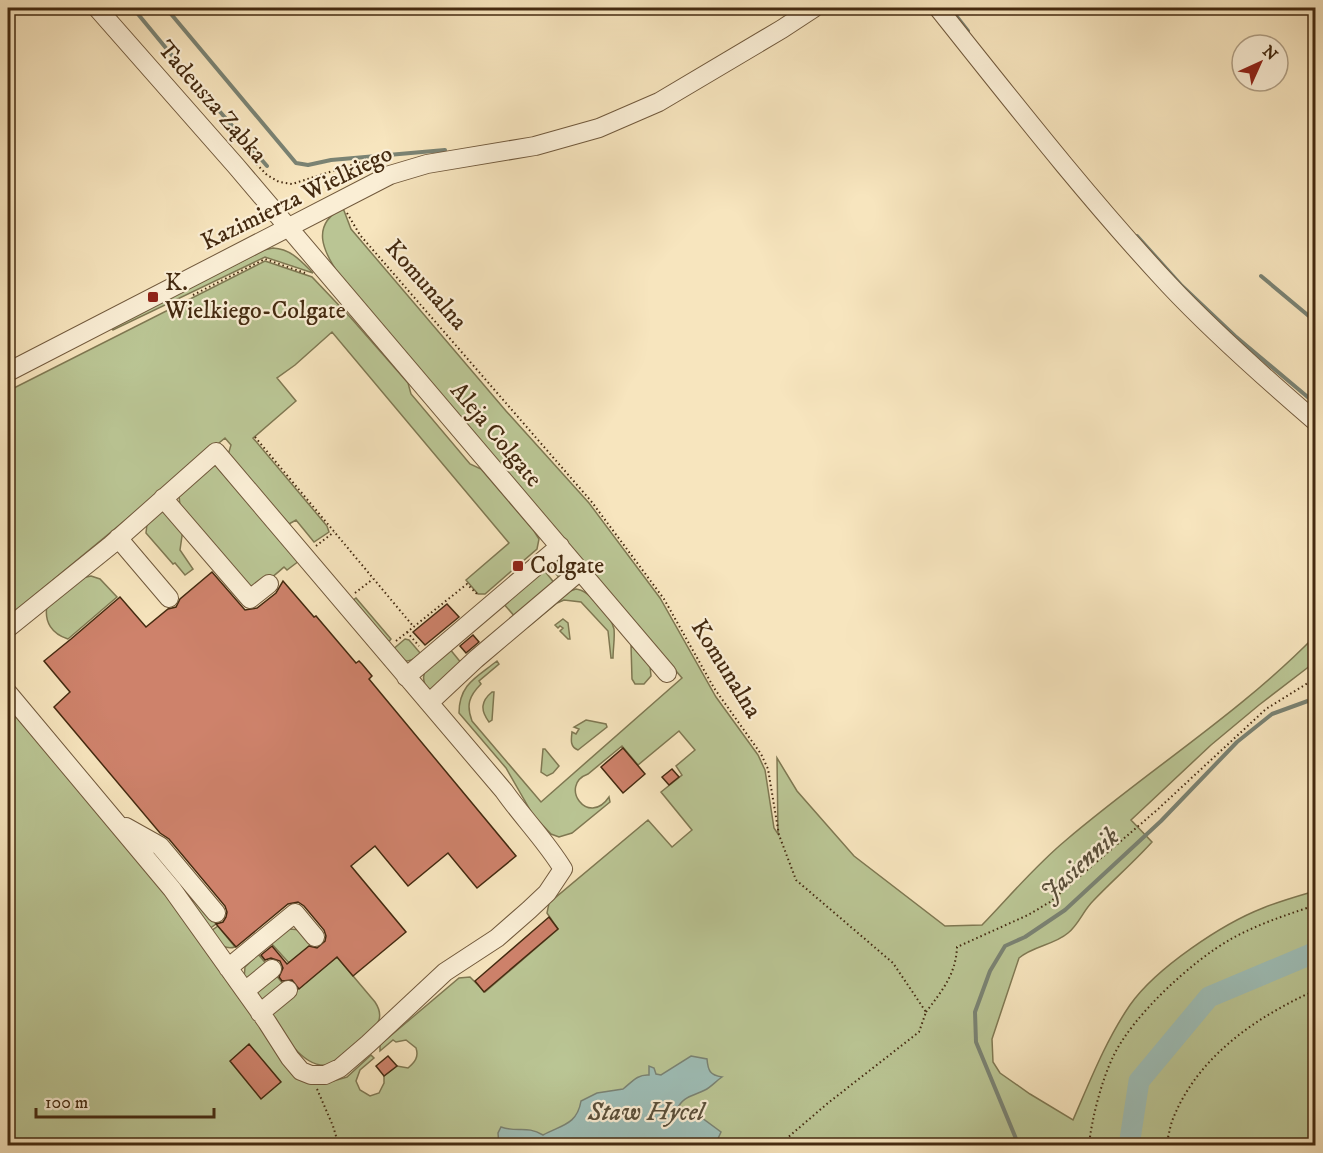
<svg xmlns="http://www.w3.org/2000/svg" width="1323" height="1153" font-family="'IM FELL DW Pica',serif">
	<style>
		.green { fill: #bac594; stroke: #7f7852; stroke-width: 1.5 }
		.water { fill: #9ebeb7; stroke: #7a8374; stroke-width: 1.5 }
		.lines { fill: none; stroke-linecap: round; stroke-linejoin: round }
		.stream { stroke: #7a8374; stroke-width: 4 }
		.river { stroke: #9ebeb7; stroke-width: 21 }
		.building { fill: #ce826b; stroke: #442a10; stroke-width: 1.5 }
		.minor-casing { stroke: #71593c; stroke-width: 20 }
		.path { stroke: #442a10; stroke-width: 2; stroke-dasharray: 1.5 3; stroke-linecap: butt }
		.minor { stroke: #faeed5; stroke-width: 18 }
		.poi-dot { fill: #8f2418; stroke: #faeed5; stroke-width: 2 }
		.labels { text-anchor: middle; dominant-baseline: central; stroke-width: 4.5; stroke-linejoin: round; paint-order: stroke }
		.street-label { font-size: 24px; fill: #442a10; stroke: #faeed5 }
		.poi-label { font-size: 24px; fill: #442a10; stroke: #faeed5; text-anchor: start }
		.water-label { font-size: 26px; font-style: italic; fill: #5a4f3a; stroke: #faeed5 }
	</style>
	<rect width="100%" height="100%" fill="#f7e5be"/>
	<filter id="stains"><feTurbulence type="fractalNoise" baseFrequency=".00333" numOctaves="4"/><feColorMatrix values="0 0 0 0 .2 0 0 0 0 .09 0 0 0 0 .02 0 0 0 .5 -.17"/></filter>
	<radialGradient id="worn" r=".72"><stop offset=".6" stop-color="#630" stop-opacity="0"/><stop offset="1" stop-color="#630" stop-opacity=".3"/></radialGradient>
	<path class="green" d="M 343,208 L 351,229 L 506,411 L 589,503 L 660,598 L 716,697 L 758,755 L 765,770 L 774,828 L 778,834 L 777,758 L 797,791 L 854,856 L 945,926 L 982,925 C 1009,897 1035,866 1065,841 C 1147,771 1240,713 1315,636 L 1315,662 L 1259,705 L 1211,745 L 1131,820 L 1152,842 C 1133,863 1112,881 1093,901 C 1083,911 1079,924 1068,933 C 1054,945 1033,946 1019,958 L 992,1039 L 993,1062 L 1000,1073 L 1030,1094 L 1073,1120 C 1090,1081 1106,1040 1130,1005 C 1156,968 1222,924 1263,908 C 1280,901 1298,896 1315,891 L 1315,1145 L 8,1145 L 8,703 L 167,894 L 266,1033 L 330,1082 L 347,1077 L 371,1055 L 374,1058 L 360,1070 L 356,1081 L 360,1090 L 370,1096 L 379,1093 L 384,1083 L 384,1076 L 397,1066 L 408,1068 C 415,1062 419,1057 416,1048 L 406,1040 L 396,1042 L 393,1040 L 380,1051 L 380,1045 L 382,1043 L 459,978 L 470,977 L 485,992 L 558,929 L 547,913 L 549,903 L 648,820 L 672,847 L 692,830 L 661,792 L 682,775 L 676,766 L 695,750 L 679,731 L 638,765 L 622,746 L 588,774 C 558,785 588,828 609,797 L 610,802 L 572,833 L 559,837 L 551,834 L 533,815 L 506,768 L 459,713 C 459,684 477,677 497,661 L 499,664 L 479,681 L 481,684 C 469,696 466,705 472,721 L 541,802 L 682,678 L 340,276 C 324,253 309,225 343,208 Z
		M 273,248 C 291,249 301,261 313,273 L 265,257 L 113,330 L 112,327 L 264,250 Z
		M 265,261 L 312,277 L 351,318 L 408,383 L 411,394 L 470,464 L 481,469 L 534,531 L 539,539 L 537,549 L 485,594 L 478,594 L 466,580 L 509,543 L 332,332 L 295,365 L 277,378 L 296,401 L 253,438 L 327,526 L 329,532 L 314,542 L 296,520 L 289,524 L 228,455 L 231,445 L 225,438 L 8,617 L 8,391 Z
		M 212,466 L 216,466 L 299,561 L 287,570 L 284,567 C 274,576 262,587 248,586 L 180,506 L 179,495 Z
		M 163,509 L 183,529 L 180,550 L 193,569 L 185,575 L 175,563 L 173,564 L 146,533 L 147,524 Z
		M 558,557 L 565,563 L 561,580 L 549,565 Z
		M 543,569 L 556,585 L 516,618 L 503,603 Z
		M 91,576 L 100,579 L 117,597 L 68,639 C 52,634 44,622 47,606 L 82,578 Z
		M 576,589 C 589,590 611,616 614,629 C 615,638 613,649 613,658 L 611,658 L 608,631 L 581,602 L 564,600 L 557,603 L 528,627 L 570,591 Z
		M 356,598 L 391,639 L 386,645 L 352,601 Z
		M 563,619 L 568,623 L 570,639 L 568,639 L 560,631 L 563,628 L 560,626 L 558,628 L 555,625 Z
		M 405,639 L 409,640 L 421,654 C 406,665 405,662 391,651 Z
		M 631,645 L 650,666 L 651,676 L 644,684 L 635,684 L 632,679 Z
		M 449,648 L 462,664 L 432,689 L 428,689 C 414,671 436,659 449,648 Z
		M 492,692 L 494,692 L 492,720 L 489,722 C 480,710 481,701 492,692 Z
		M 586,720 L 606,724 L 607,727 L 578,750 C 570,747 571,740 572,732 L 576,734 L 579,729 L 574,727 Z
		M 543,749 L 545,749 L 559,766 L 553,773 L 547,776 L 541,772 Z
		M 180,876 L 216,924 L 209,929 L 174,880 Z
		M 218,926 L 235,947 C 222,951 218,940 211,931 Z
		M 290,929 L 301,930 L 314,942 L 289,963 L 271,943 L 286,930 Z
		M 258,954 L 268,966 L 247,984 L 244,979 L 245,967 Z
		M 337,957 L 375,1002 C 379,1008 381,1013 379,1020 C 376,1031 362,1038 354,1046 C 346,1052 337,1063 328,1065 C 302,1069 280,1030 271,1011 Z
		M 275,974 L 285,986 L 260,1003 L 256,989 Z"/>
	<path class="water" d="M 691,1056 L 707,1059 C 708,1071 710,1075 722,1077 C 716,1081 711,1087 705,1090 C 694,1096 682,1096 677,1110 L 682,1117 L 702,1118 L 721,1132 L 716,1143 L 706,1146 L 499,1145 L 498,1133 L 501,1127 C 519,1133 526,1125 543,1135 C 561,1125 577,1125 581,1101 L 597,1093 L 623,1089 C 631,1083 637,1074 649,1075 L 649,1066 L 654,1068 L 656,1074 L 661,1075 Z"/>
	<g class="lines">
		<path class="stream" d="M 133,8 L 189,76 L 267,166
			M 166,8 L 296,163 L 308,165 L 331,160 L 445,150
			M 950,8 L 968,31
			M 1137,236 L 1182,286 L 1235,336 L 1316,404
			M 1261,276 L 1316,322
			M 1019,1146 L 976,1042 L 975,1012 L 990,971 L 1005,946 L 1025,937 L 1065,910 L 1161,821 L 1237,742 L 1272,714 L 1316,698"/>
		<path class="river" d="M 1129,1146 L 1139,1081 L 1209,997 L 1316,952"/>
	</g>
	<path class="building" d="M 212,572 L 245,610 L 257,608 L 276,593 L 283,581 L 314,617 L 316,616 L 356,663 L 359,661 L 362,664 L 372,676 L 369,679 L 516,856 L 477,888 L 448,853 L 408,886 L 375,846 L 351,866 L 406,932 L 353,976 L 337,957 L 299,989 L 292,980 L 282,981 L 279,977 L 283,968 L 280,961 L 271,958 L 265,960 L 261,955 L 272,946 L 287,964 L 309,946 L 317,948 L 325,941 L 326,936 L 324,930 L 304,906 L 298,902 L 288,904 L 236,947 L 216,924 L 223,922 L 226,917 L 227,912 L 225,906 L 169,839 L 160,833 L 54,707 L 70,692 L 44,661 L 71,639 L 120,597 L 146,627 L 168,609 L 176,607 L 180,599 Z
		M 447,604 L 459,617 L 425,645 L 413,632 Z
		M 473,635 L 479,642 L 466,653 L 460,646 Z
		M 623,748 L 645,774 L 623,793 L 601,767 Z
		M 672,769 L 679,777 L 669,785 L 662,777 Z
		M 549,917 L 558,929 L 484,992 L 475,981 Z
		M 249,1044 L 281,1082 L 261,1099 L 230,1061 Z
		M 388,1056 L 397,1066 L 384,1076 L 376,1066 Z"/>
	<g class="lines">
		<g class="minor-casing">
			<path id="minor" d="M 97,8 L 236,166 L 667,673
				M 938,8 C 1013,102 1087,197 1169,285 C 1214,333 1265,378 1316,422
				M 8,372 L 390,175 L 427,164 L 535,146 L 599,128 L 659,102 L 782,29 L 814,8
				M 163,498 L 250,599 L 269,584
				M 118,538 L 169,598
				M 8,628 L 111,545 L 216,452 L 504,791 C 523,818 546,841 563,869 L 547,893 L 529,910 L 497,938 L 445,972 L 368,1044 L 340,1068 L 325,1075 L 311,1075 L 301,1071 L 290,1058 L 267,1022 L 172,889 L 8,693
				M 406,677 L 560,546
				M 430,702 L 476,659 L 580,571
				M 126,827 L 160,846 L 216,913
				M 228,968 L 295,913 L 315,937
				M 245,991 L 272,969
				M 260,1013 L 288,990"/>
		</g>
		<path class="path" d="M 244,151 L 267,175 L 279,182 L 292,184 L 364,161 L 393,158
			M 347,213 L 360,235 L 591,501 L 638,564 L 664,599 L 714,688 L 761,754 L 768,769 L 779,835 L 796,880 L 893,963 L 926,1012 L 919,1032 L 828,1103 L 786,1139 L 786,1146
			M 193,295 L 265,259 L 305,273
			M 255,437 L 413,626
			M 316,546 L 334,532
			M 355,593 L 373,579
			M 407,632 L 419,646
			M 396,641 L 467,584 L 479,596
			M 926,1012 C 942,991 956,974 957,947 L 1028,915 L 1050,902 L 1157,810 L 1266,709 L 1316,678
			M 317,1089 L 333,1126 L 339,1146
			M 772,1146 L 786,1139
			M 1089,1146 C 1091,1121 1102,1079 1113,1057 C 1132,1016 1192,961 1231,939 C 1258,924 1286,915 1316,905
			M 1166,1146 C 1169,1135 1170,1124 1175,1114 C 1201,1054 1258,1016 1316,990"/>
		<use href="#minor" class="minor"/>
	</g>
	<g class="poi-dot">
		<rect x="147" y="291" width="12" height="12" rx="3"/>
		<rect x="512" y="560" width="12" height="12" rx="3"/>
	</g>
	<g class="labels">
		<g class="street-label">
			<text transform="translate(212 102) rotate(49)">Tadeusza Ząbka</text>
			<text transform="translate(297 198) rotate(-26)">Kazimierza Wielkiego</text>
			<text transform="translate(426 285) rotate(49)">Komunalna</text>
			<text transform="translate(496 435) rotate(50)">Aleja Colgate</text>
			<text transform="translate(726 669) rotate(58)">Komunalna</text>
		</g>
		<g class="poi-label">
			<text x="165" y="283">K.<tspan x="165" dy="28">Wielkiego-Colgate</tspan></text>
			<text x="530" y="566">Colgate</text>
		</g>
		<g class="water-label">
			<text transform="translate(1080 865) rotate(-42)">Jasiennik</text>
			<text x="646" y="1112">Staw Hycel</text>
		</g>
	</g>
	<rect width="1323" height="1153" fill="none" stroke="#f7e5be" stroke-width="30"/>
	<rect x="9" y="9" width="1305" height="1135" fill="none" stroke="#442a10" stroke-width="3"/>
	<rect x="15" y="15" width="1293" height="1123" fill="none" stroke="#442a10" stroke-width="1.5"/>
	<g transform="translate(1260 63) rotate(45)"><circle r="28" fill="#faeed5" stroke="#b1a086" stroke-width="1.5"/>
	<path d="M0-4.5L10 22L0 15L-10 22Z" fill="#8f2418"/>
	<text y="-9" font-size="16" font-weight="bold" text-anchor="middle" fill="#442a10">N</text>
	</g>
	<path d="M36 1108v9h178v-9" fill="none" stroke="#442a10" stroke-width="3"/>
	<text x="45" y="1108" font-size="18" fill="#442a10" stroke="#faeed5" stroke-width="4.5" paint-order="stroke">100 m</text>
	<rect width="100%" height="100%" filter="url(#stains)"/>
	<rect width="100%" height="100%" fill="url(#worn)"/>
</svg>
